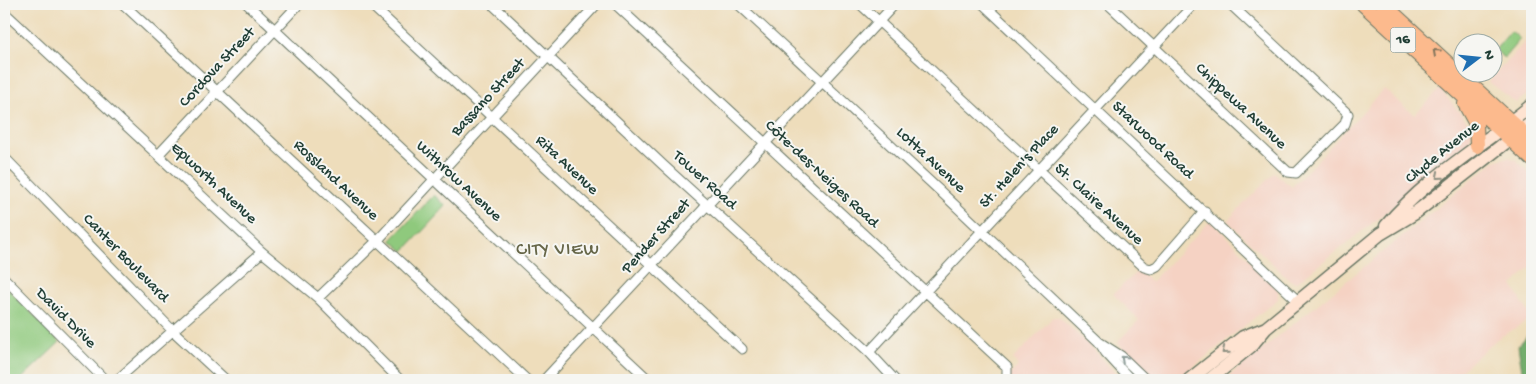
<svg xmlns="http://www.w3.org/2000/svg" width="1536" height="384" font-family="'Gochi Hand',sans-serif">
	<style>
		.built { fill: #f5d2c3 }
		.green { fill: #8fc97d; stroke: #578358 }
		.forest { fill: #73ad6c; stroke: #497550 }
		.lines { fill: none; stroke-linecap: round; stroke-linejoin: round }
		.minor-casing { stroke: #677563; stroke-width: 11 }
		.secondary-casing { stroke: #677563; stroke-width: 15 }
		.primary-casing { stroke: #677563; stroke-width: 16 }
		.minor { stroke: #fff; stroke-width: 9 }
		.secondary { stroke: #fee3d1; stroke-width: 12 }
		.primary { stroke: #fcba8d; stroke-width: 14 }
		.oneway { stroke: #82755c }
		.oneway2 { stroke: #8e9082 }
		.oneway3 { stroke: #8f9e9a }
		.labels { text-anchor: middle; dominant-baseline: central; stroke-width: 4; stroke-linejoin: round; paint-order: stroke }
		.shield { fill: #f6f6f2; stroke: #60746d; stroke-width: 1 }
		.shield-label { font-size: 15px; font-weight: bold; fill: #1f3d34 }
		.street-label { font-size: 16px; fill: #1f3d34; stroke: #f6f6f2 }
		.neighbourhood-label { font-size: 18px; letter-spacing: 1px; fill: #666648; stroke: #f6f6f2 }
	</style>
	<rect width="100%" height="100%" fill="#f6f6f2"/>
	<filter id="ink" filterUnits="userSpaceOnUse"><feTurbulence type="fractalNoise" baseFrequency=".02" numOctaves="2"/><feDisplacementMap in="SourceGraphic" scale="10" xChannelSelector="R" yChannelSelector="G"/><feConvolveMatrix kernelMatrix="1 2 1 2 8 2 1 2 1" color-interpolation-filters="sRGB"/></filter>
	<filter id="wash" filterUnits="userSpaceOnUse"><feTurbulence type="fractalNoise" baseFrequency=".0096" numOctaves="4" result="noise"/><feDisplacementMap in="SourceGraphic" scale="20" xChannelSelector="R" yChannelSelector="G"/><feGaussianBlur stdDeviation="1.12" result="paint"/><feColorMatrix in="noise" values="0 0 0 0 0 0 0 0 0 0 0 0 0 0 0 0 0 1.4 0 .05"/><feComposite in="paint" operator="in"/></filter>
	<g filter="url(#wash)">
		<rect width="100%" height="100%" fill="#edb"/>
		<path class="built" d="M 1532,34 L 1532,91 L 1516,103 L 1488,82 Z
			M 1384,89 L 1414,115 L 1440,89 L 1470,125 L 1472,133 L 1469,142 L 1384,214 L 1297,282 L 1291,281 L 1227,221 L 1274,173 L 1292,187 Z
			M 1508,157 L 1516,160 L 1532,175 L 1532,266 L 1512,285 L 1532,318 L 1497,339 L 1451,380 L 1224,380 L 1495,161 Z
			M 1211,220 L 1278,289 L 1278,299 L 1177,380 L 1155,380 L 1117,342 L 1139,320 L 1113,294 L 1138,271 L 1151,282 Z
			M 1053,317 L 1059,317 L 1094,350 L 1122,380 L 1006,380 L 1018,366 L 1013,359 Z"/>
		<path class="green" d="M 1511,31 L 1520,39 L 1504,58 L 1495,50 Z
			M 434,195 L 446,206 L 404,251 L 391,240 Z
			M 5,286 L 60,342 L 20,380 L 4,380 Z"/>
		<path class="forest" d="M 1532,330 L 1532,380 L 1523,377 L 1518,346 Z"/>
	</g>
	<g filter="url(#ink)">
		<g class="lines">
			<g class="minor-casing">
				<path id="minor" d="M 123,4 L 527,380
					M 247,4 L 649,380
					M 370,4 L 742,349
					M 492,4 L 663,165 L 869,352 L 895,380
					M 615,4 L 1007,367 L 1007,375 L 1003,380
					M 738,4 L 940,191 L 1099,342 L 1106,353 L 1131,380
					M 860,4 L 1144,267 L 1151,269 L 1157,266 L 1205,211
					M 983,4 L 1298,301
					M 1108,4 L 1288,172 L 1296,173 L 1345,124 L 1348,114 L 1230,4
					M 4,12 L 262,252 L 318,298 L 400,380
					M 159,154 L 299,4
					M 4,157 L 172,330 L 226,380
					M 4,278 L 105,380
					M 318,298 L 377,241 L 597,4
					M 1099,342 L 1121,356 L 1146,380
					M 869,352 L 1194,4
					M 117,380 L 262,252
					M 544,380 L 895,4"/>
			</g>
			<g class="secondary-casing">
				<path id="secondary" d="M 1386,226 C 1427,177 1483,145 1532,105
					M 1189,380 L 1243,337 L 1266,328
					M 1209,380 L 1251,346 L 1266,328 L 1380,234 L 1415,213 L 1532,122"/>
			</g>
			<g class="primary-casing">
				<path id="primary" d="M 1363,4 L 1532,159
					M 1383,4 L 1532,141
					M 1465,104 L 1476,124 L 1477,146"/>
			</g>
			<use href="#minor" class="minor"/>
			<use href="#secondary" class="secondary"/>
			<use href="#primary" class="primary"/>
		</g>
		<defs><path id="oneway-chevron" d="M-2-3.5L2.5 0L-2 3.5" fill="none" stroke-width="1.6" stroke-linecap="round" stroke-linejoin="round" transform="scale(1.25)"/></defs>
		<use class="oneway" href="#oneway-chevron" transform="translate(1436 52) rotate(-138)"/>
		<g class="oneway2">
			<use href="#oneway-chevron" transform="translate(1439 176) rotate(140)"/>
			<use href="#oneway-chevron" transform="translate(1225 351) rotate(141)"/>
		</g>
		<use class="oneway3" href="#oneway-chevron" transform="translate(1124 359) rotate(-137)"/>
	</g>
	<g class="labels">
		<rect class="shield" x="1390.5" y="27.5" width="25" height="25" rx="4"/>
		<g class="shield-label">
			<text x="1403" y="40">16</text>
		</g>
		<g class="street-label">
			<text transform="translate(218 68) rotate(-47)">Cordova Street</text>
			<text transform="translate(489 98) rotate(-47)">Bassano Street</text>
			<text transform="translate(1240 107) rotate(43)">Chippewa Avenue</text>
			<text transform="translate(1152 141) rotate(43)">Starwood Road</text>
			<text transform="translate(1443 153) rotate(-39)">Clyde Avenue</text>
			<text transform="translate(930 161) rotate(43)">Lotta Avenue</text>
			<text transform="translate(566 166) rotate(43)">Rita Avenue</text>
			<text transform="translate(1020 167) rotate(-47)">St. Helen's Place</text>
			<text transform="translate(821 175) rotate(43)">Côte-des-Neiges Road</text>
			<text transform="translate(335 181) rotate(43)">Rossland Avenue</text>
			<text transform="translate(704 181) rotate(42)">Tower Road</text>
			<text transform="translate(458 182) rotate(43)">Withrow Avenue</text>
			<text transform="translate(213 184) rotate(43)">Epworth Avenue</text>
			<text transform="translate(1098 205) rotate(42)">St. Claire Avenue</text>
			<text transform="translate(657 237) rotate(-48)">Pender Street</text>
			<text transform="translate(125 259) rotate(46)">Canter Boulevard</text>
			<text transform="translate(65 319) rotate(45)">David Drive</text>
		</g>
		<g class="neighbourhood-label">
			<text x="558" y="250">CITY VIEW</text>
		</g>
	</g>
	<rect width="1536" height="384" fill="none" stroke="#f6f6f2" stroke-width="20"/>
	<g transform="translate(1478 58) rotate(74)"><circle r="24" fill="#f6f6f2" stroke="#a0aca6"/>
	<path d="M0-4L9 19L0 12L-9 19Z" fill="#1f6fb2"/>
	<text y="-8" font-size="14" font-weight="bold" text-anchor="middle" fill="#1f3d34">N</text>
	</g>
</svg>
